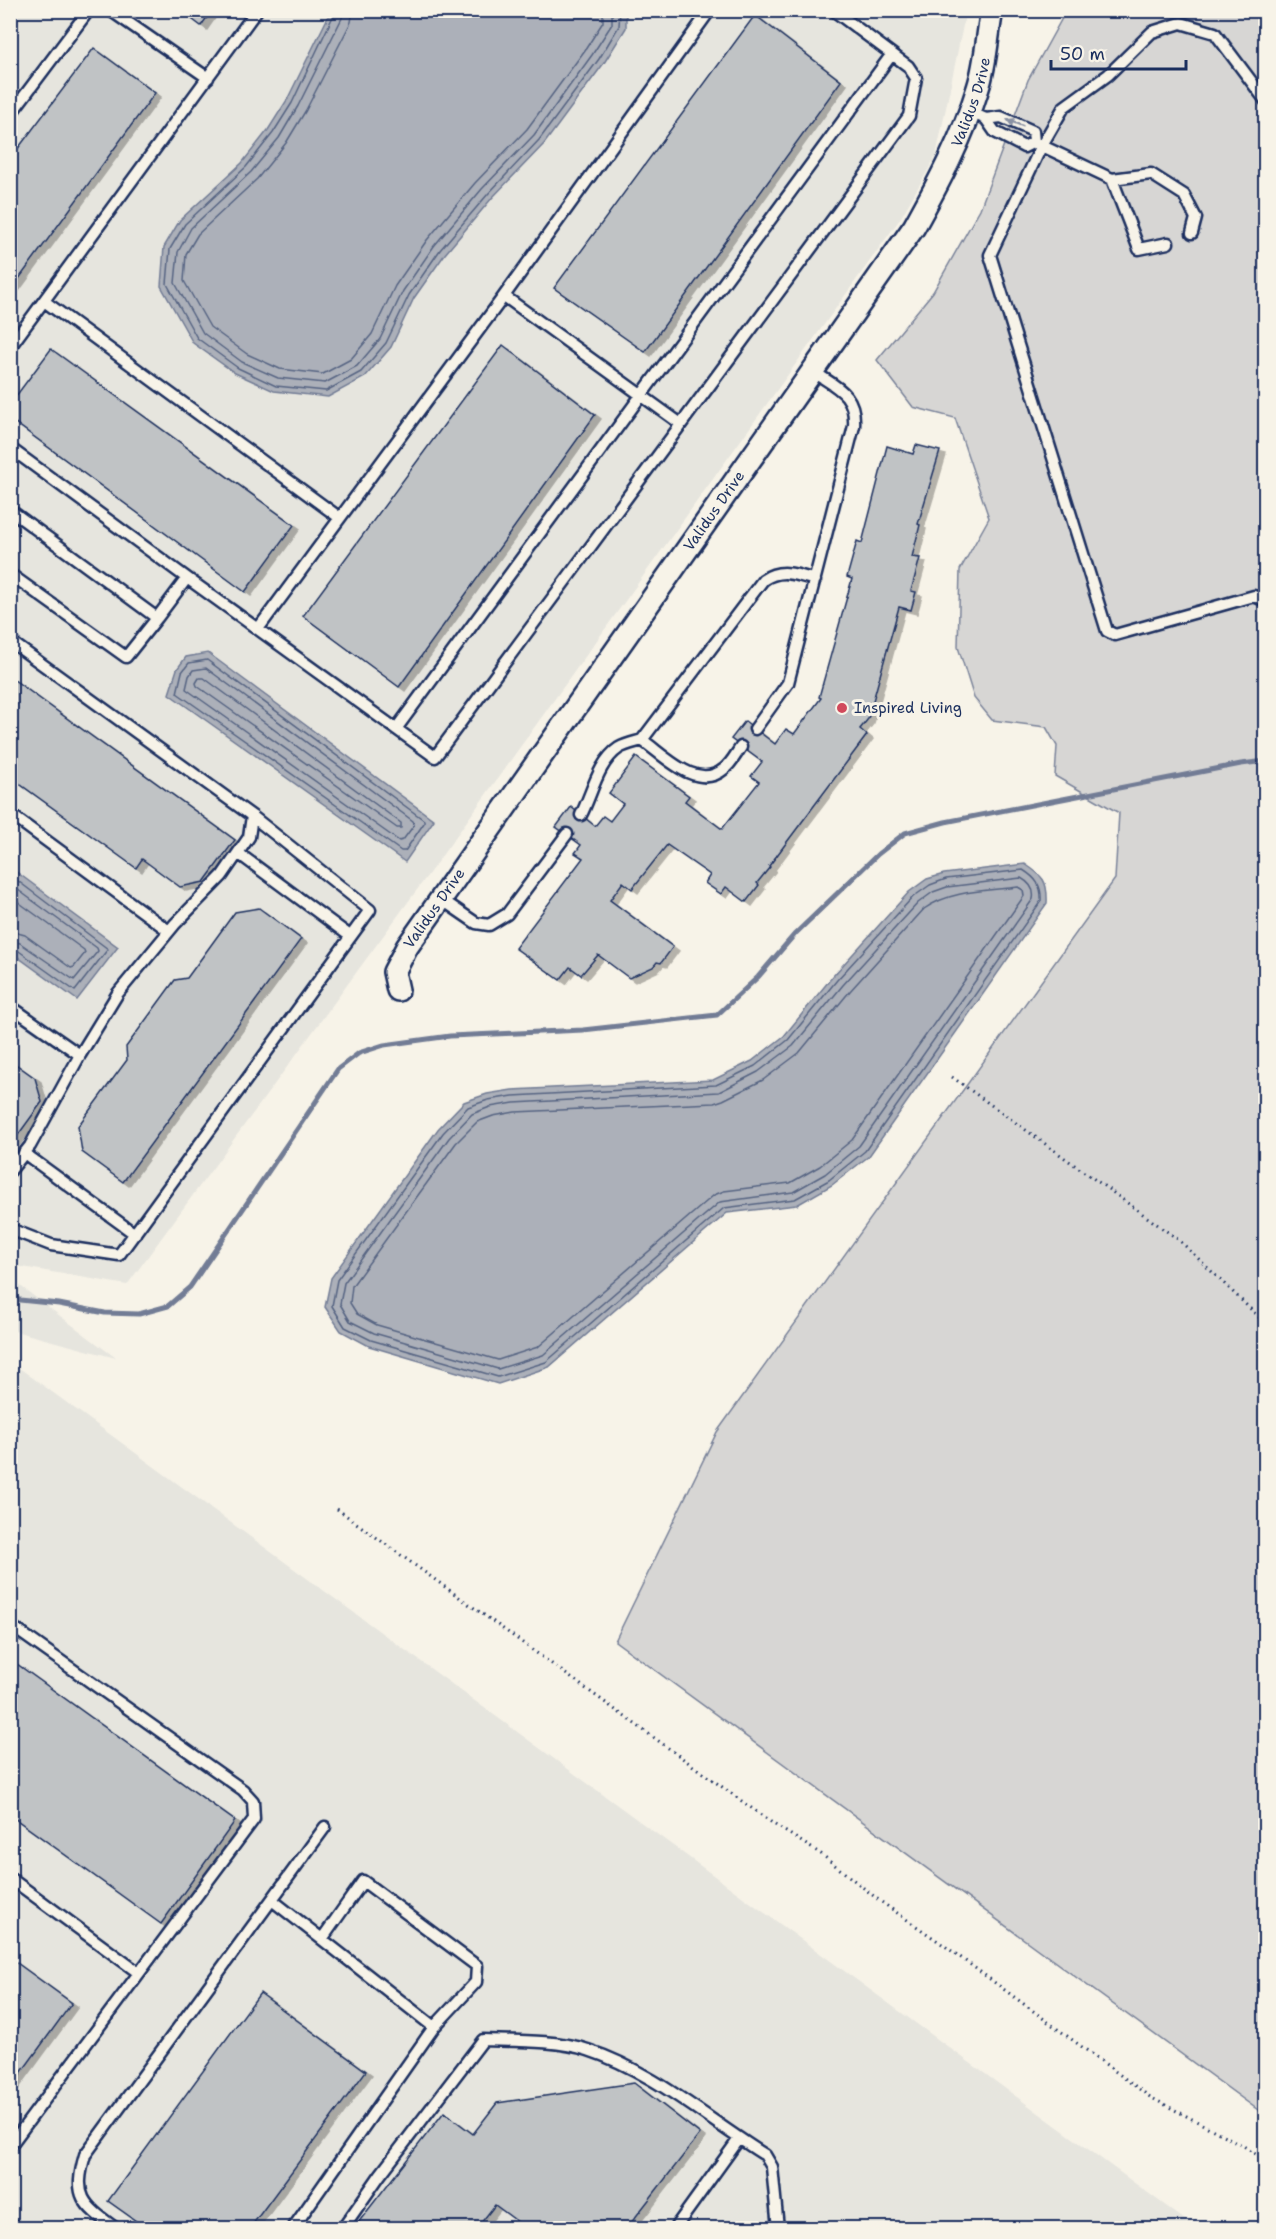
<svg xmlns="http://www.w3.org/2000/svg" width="1276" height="2239" font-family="'Shantell Sans',sans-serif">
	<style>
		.built { fill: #e6e5de }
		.green { fill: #d7d6d4; stroke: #798299; stroke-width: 1.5 }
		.water { fill: #acb0b9; stroke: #727c95; stroke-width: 1.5 }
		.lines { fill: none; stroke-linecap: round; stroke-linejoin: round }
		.shore { stroke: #556382; stroke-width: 1.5 }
		.stream { stroke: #727c95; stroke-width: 5 }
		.building { fill: #c0c3c5; stroke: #1b2f5e; stroke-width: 1.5; filter: url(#shadow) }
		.service-casing { stroke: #1b2f5e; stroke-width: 15 }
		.minor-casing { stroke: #1b2f5e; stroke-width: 26 }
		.path { stroke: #1b2f5e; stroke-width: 3; stroke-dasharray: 1.5 4.5; stroke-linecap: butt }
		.service { stroke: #f7f3e8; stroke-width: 10 }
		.minor { stroke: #f7f3e8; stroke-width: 21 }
		.oneway { fill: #8991a3 }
		.poi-dot { fill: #d1495b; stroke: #f7f3e8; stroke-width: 2 }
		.labels { text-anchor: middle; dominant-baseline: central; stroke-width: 6; stroke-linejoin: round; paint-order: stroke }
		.street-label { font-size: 15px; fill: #1b2f5e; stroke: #f7f3e8 }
		.poi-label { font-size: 15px; fill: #1b2f5e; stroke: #f7f3e8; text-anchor: start }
	</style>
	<defs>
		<filter id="shadow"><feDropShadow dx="6" dy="4" stdDeviation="0" flood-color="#0004"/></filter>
	</defs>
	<rect width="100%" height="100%" fill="#f7f3e8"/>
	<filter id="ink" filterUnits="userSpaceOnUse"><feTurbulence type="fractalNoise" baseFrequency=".0167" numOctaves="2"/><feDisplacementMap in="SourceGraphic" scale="12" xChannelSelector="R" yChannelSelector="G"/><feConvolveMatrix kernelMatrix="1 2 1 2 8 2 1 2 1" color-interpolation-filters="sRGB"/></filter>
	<g filter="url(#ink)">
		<path class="built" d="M 10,11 L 966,11 L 936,156 L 900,219 L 441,857 L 127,1285 L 11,1265 Z
			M 11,1279 L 116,1358 L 11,1330 Z
			M 11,1362 L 1196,2228 L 11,2228 Z"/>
		<path class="green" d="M 1066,11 L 1251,11 L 1266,21 L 1265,2115 L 615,1641 L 717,1432 L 1115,879 L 1119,813 L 1055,776 L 1057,746 L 1046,727 L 992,720 L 974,698 L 958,647 L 960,570 L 989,518 L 955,418 L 913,407 L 877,360 L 933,292 L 980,209 L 1028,80 Z"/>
		<path class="water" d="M 331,11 L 626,11 L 626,28 L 604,63 L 544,144 L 492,198 L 445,254 L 414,298 L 391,347 L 365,377 L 328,397 L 274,391 L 235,373 L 193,343 L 161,286 L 164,247 L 180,220 L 242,163 L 268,130 L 287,100 Z
			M 208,653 L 434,820 L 405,862 L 169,694 L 177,669 L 186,657 Z
			M 1025,864 C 1043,876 1048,881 1047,903 L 869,1156 L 832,1185 L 797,1205 L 727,1213 L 549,1367 L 498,1384 L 369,1346 L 341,1331 L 325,1307 L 331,1278 L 438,1129 L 464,1102 L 487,1094 L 512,1090 L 713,1080 L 752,1061 L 784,1036 L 833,976 L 909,892 L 927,879 L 944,874 Z
			M 11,868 L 118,947 L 77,1000 L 11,952 Z"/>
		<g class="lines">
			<path class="shore" d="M 336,10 L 292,103 L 273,133 L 246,167 L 185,224 L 170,249 L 167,284 L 197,338 L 238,368 L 276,386 L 326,391 L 361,372 L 386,343 L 409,295 L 440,250 L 488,194 L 539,140 L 599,59 L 619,26 L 620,10
				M 344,10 L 342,18 L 298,106 L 279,138 L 251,172 L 191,228 L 178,252 L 175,283 L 203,333 L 242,362 L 278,378 L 325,383 L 357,366 L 380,339 L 403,291 L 434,246 L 482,189 L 534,135 L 592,55 L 612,24 L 612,10
				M 353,10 L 351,22 L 306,110 L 286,143 L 257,179 L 198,234 L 186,254 L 184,281 L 210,327 L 247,354 L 280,369 L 323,374 L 351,359 L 372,334 L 395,286 L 427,240 L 475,183 L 527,129 L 585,50 L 603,22 L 603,10
				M 207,660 L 424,820 L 424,823 L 405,851 L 401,851 L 177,693 L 182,672 L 189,663 Z
				M 206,668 L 413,821 L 414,825 L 403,840 L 399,841 L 186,689 L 189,676 L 193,670 Z
				M 199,678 L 204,678 L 401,823 L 401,828 L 397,828 L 197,686 L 196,683 Z
				M 1023,870 C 1036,878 1042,886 1041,901 L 865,1151 L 829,1180 L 795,1199 L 724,1208 L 546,1362 L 498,1377 L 371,1340 L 345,1327 L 332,1306 L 337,1280 L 443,1133 L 468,1107 L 488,1100 L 513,1096 L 716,1085 L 755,1066 L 788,1040 L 837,980 L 913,897 L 930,885 L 946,879 Z
				M 10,875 L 108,949 L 75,991 L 16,949 L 10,948
				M 1021,878 C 1030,883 1035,889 1033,899 L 859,1146 L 825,1174 L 793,1192 L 720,1202 L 543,1355 L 498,1369 L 374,1333 L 350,1321 L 340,1304 L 344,1283 L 449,1138 L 472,1114 L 490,1107 L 514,1103 L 719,1092 L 758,1072 L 793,1046 L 843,985 L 918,903 L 933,892 L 947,887 Z
				M 10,884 L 97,948 L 98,951 L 74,980 L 20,943 L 10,940
				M 1018,887 L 1023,890 L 1024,896 L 852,1140 L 820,1166 L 790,1183 L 724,1191 L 714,1195 L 538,1347 L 498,1360 L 377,1325 L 357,1314 L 350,1303 L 352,1286 L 456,1143 L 477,1122 L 493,1116 L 515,1112 L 714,1103 L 723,1100 L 763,1080 L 799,1053 L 850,991 L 924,909 C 951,890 986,891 1018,887 Z
				M 10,896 L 84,950 L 85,953 L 74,967 L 71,968 L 25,935 L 10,931"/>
			<path class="stream" d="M 10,1299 L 59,1304 L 105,1313 L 139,1314 L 168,1306 L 190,1287 L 338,1069 L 359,1053 L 384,1045 L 450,1036 L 583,1030 L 717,1015 L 758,977 L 795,934 L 878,854 L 905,833 L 945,822 L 1241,764 L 1266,761"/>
		</g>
		<path class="building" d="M 180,10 L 212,10 L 201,26 Z
			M 755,15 L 841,81 L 645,352 L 554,288 Z
			M 94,48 L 155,93 L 10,291 L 10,159 Z
			M 503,345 L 595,415 L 399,687 L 303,616 Z
			M 51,349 L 294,525 L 245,592 L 10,419 L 10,404 Z
			M 916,445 L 940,451 L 918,524 L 920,525 L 912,557 L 920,558 L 911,591 L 916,592 L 911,610 L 899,607 L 868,719 L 860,729 L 867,735 L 769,866 L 770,867 L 757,883 L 759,885 L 746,902 L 726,887 L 721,894 L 705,883 L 710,875 L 667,845 L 632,889 L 623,882 L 610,900 L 673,947 L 661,963 L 657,962 L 653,967 L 629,978 L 598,955 L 581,975 L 570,967 L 560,980 L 515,948 L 583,858 L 575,853 L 581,845 L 556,827 L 571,807 L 595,826 L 603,816 L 610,821 L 623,804 L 609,793 L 636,757 L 689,796 L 685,801 L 722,829 L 759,782 L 751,776 L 762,762 L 731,739 L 745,721 L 775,744 L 786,729 L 794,734 L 821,698 L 819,697 L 852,579 L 847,577 L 857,541 L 862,543 L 887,446 L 913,454 Z
			M 10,677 L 235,840 L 204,882 L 180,887 L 142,859 L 136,868 L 10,777 Z
			M 259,908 L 301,939 L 123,1182 L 82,1152 L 78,1126 L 127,1060 L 126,1047 L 175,980 L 187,978 L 235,912 Z
			M 10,1060 L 35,1078 L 42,1102 L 10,1146 Z
			M 10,1659 L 235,1821 L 161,1924 L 10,1815 Z
			M 10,1958 L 72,2003 L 10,2088 Z
			M 260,1993 L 366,2071 L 250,2228 L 146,2228 L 108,2201 Z
			M 634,2083 L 700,2134 L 627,2228 L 526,2228 L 495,2205 L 477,2228 L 354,2228 L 444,2112 L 473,2134 L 497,2103 Z"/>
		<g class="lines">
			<g class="service-casing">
				<path id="service" d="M 110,10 L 208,78
					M 1266,101 L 1215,33 L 1181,23 L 1152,32 L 1108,75 L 1064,107 L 1042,145 L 990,255 L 1107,631 L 1115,635 L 1254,596 L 1266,601
					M 970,112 L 986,119 L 995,132 L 1024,147 L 1034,142 L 1112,179 L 1139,249 L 1168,243
					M 10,115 L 89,10
					M 986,119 L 1001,117 L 1033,131 L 1034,142
					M 1112,179 L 1151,174 L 1184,195 L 1196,218 L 1192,233
					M 44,301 L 340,518
					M 10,347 L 257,10
					M 681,424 L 504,296 L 710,10
					M 10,448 L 187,578 L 157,618 L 10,510
					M 10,574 L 126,657 L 157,618
					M 187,578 L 435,757 L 909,116 L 916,78 L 908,66 L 833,10
					M 258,629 L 504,296
					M 10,641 L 252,816 L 249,837 L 222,876 L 175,924 L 118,993 L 80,1055 L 30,1146 L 10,1171
					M 396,729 L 892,54
					M 755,729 L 788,683 L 854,426 C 856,394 838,388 814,372
					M 642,740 L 763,580 C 780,568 796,574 815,580
					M 10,814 L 169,931
					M 581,815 C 592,794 598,762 619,748 C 626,744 636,742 642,740 C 664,755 697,792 724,769 C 731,764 736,754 741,747
					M 238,853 L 350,936
					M 441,899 L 476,923 L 489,925 L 507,914 L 567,834
					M 10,1006 L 80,1055
					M 24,1153 L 135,1234
					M 10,1229 L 51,1245 L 119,1255 L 370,910 L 252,816
					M 10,1625 L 243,1790 L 253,1801 L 254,1819 L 10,2146
					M 10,1878 L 139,1973
					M 272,1900 L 434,2027 L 293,2228
					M 322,1939 L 363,1881 L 477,1966 L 476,1982 L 434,2027
					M 10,2223 L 18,2228
					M 115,2228 C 82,2204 73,2196 85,2155 L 325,1827
					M 343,2228 L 380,2175 L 483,2040 C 514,2041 558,2040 588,2050 C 653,2071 707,2119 765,2155 L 772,2167 L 778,2228
					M 675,2228 L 739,2139"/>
			</g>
			<g class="minor-casing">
				<g id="minor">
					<path id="s1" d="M 398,990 L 394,972 L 407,947 L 914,227 C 939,182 963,137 978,88 C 986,64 987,36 992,10"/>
				</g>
			</g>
			<path class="path" d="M 952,1077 L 1179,1240 L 1266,1324
				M 337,1509 L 775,1825 L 821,1854 L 880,1901 L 945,1946 L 1150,2097 L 1242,2145 L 1266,2161"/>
			<use href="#service" class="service"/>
			<use href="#minor" class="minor"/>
		</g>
		<defs><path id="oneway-solid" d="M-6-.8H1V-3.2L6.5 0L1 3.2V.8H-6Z" transform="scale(1.5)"/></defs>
		<use class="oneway" href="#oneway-solid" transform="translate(1015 123) rotate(-158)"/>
	</g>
	<circle class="poi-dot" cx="842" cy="708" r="6"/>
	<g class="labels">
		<g class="street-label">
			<text stroke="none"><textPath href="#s1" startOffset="1065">Validus Drive</textPath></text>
			<text stroke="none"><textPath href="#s1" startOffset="580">Validus Drive</textPath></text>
			<text stroke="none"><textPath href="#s1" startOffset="94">Validus Drive</textPath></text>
		</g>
		<g class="poi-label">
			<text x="854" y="708">Inspired Living</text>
		</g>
	</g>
	<rect width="1276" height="2239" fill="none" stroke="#f7f3e8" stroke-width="36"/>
	<rect x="18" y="18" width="1240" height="2203" fill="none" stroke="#1b2f5e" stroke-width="2" filter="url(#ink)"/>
	<path d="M1051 60v9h135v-9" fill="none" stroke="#1b2f5e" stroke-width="3"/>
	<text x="1060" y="60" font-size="18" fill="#1b2f5e" stroke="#f7f3e8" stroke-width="4.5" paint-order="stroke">50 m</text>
</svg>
